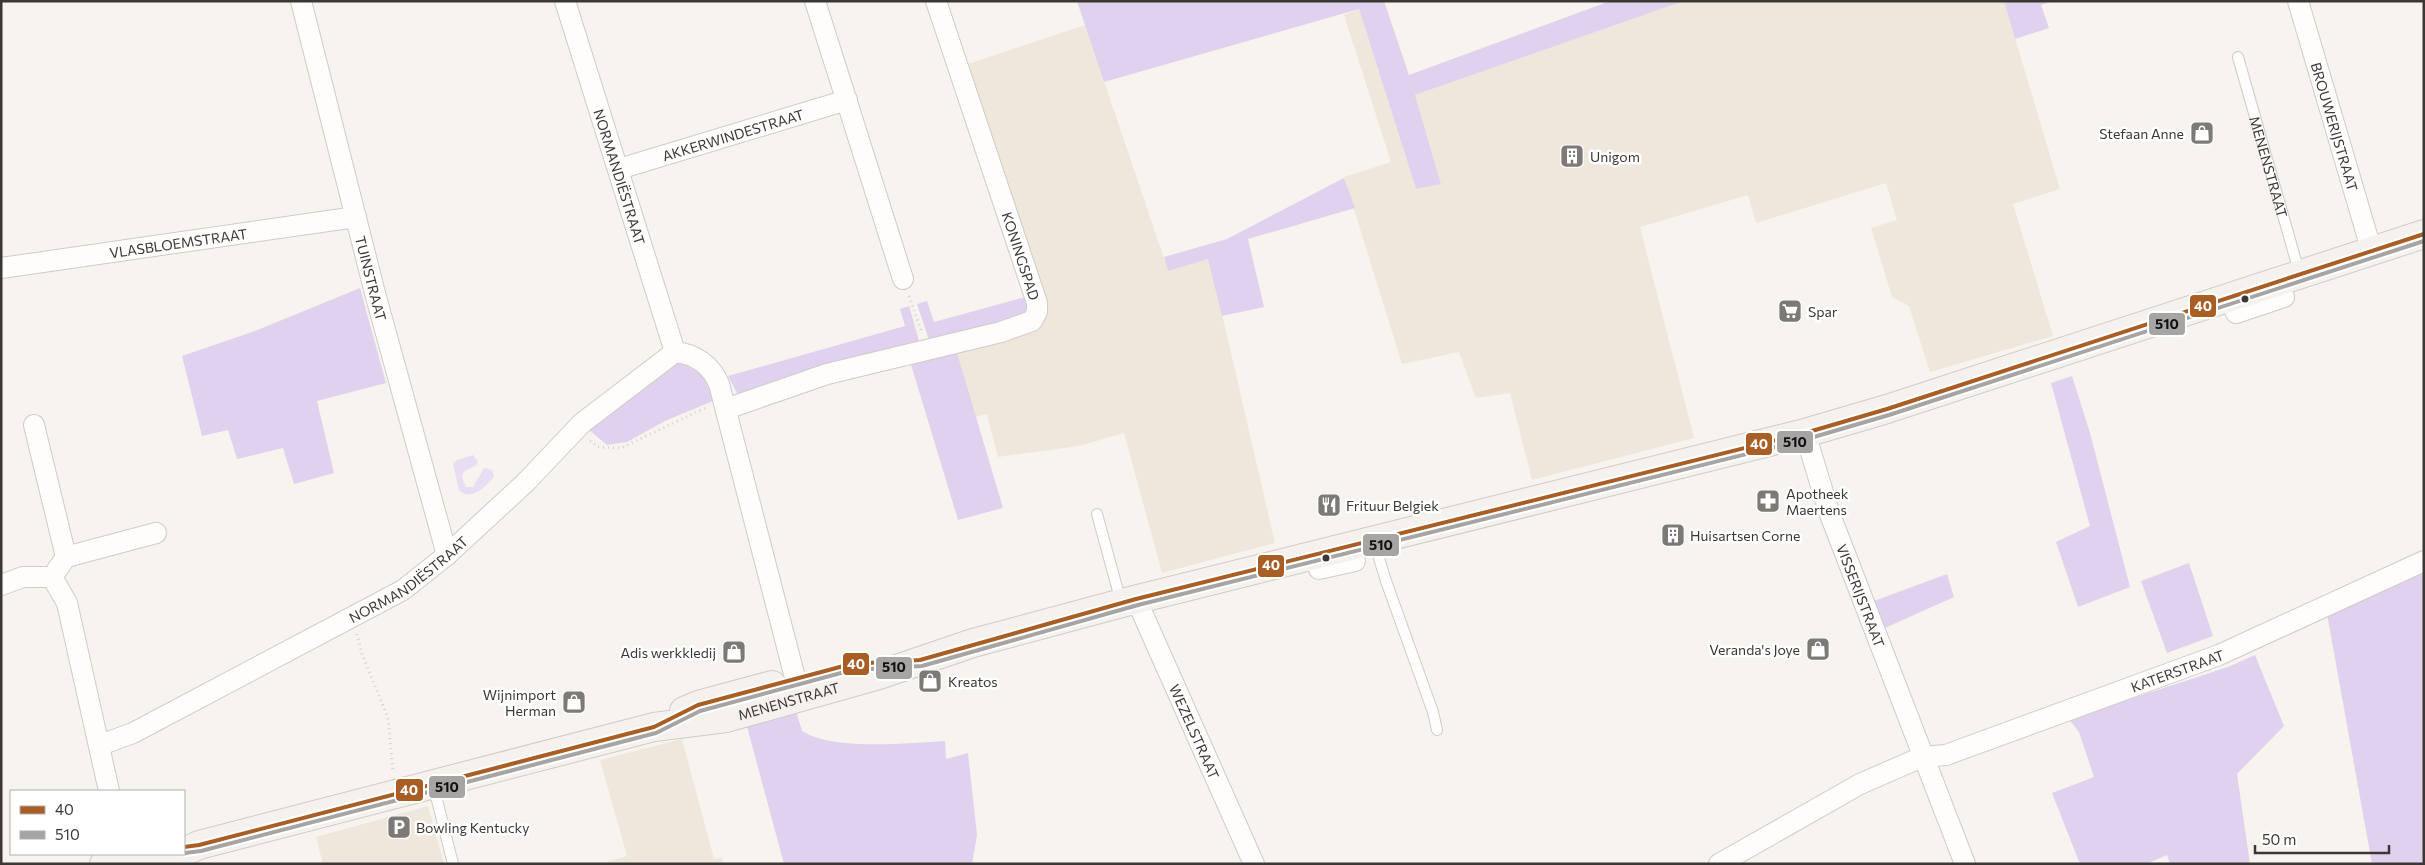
<svg xmlns="http://www.w3.org/2000/svg" width="2425" height="865" font-family="Commissioner,sans-serif">
	<style>
		.built { fill: #efe7db }
		.green { fill: #e0d2ef }
		.water { fill: #e8ddf2 }
		.lines { fill: none; stroke-linecap: round; stroke-linejoin: round }
		.lane-casing { stroke: #cfccc8; stroke-width: 12 }
		.street-casing { stroke: #cfccc8; stroke-width: 22 }
		.secondary-casing { stroke: #cfccc8; stroke-width: 30 }
		.path { stroke: #d3d2cf; stroke-width: 3; stroke-dasharray: 1 4; stroke-linecap: butt }
		.lane { stroke: #fefdfc; stroke-width: 10 }
		.street { stroke: #fefdfc; stroke-width: 20 }
		.secondary { stroke: #f5f2ee; stroke-width: 28 }
		.bus-1-casing { stroke: #fff; stroke-width: 8 }
		.bus-2-casing { stroke: #fff; stroke-width: 8 }
		.bus-1 { stroke: #a85e24; stroke-width: 4 }
		.bus-2 { stroke: #a7a5a4; stroke-width: 4 }
		.bus-dot { fill: #3b3834; stroke: #fff; stroke-width: 2 }
		.labels { text-anchor: middle; dominant-baseline: central; stroke-width: 5; stroke-linejoin: round; paint-order: stroke }
		.street-label { font-size: 14px; fill: #3b3834; stroke: #fff }
		.poi-label { font-size: 14px; fill: #3b3834; stroke: #fff; text-anchor: start }
		.line-badge { stroke: #fff; stroke-width: 2 }
		.badge-label { font-size: 14px; text-anchor: middle; font-weight: bold; fill: #fff }
		.pale-badge-label { font-size: 14px; text-anchor: middle; font-weight: bold; fill: #111 }
	</style>
	<rect width="100%" height="100%" fill="#f7f3ee"/>
	<path class="built" d="M 1684,1 L 2004,1 L 2060,189 L 2013,204 L 2053,336 L 1930,372 L 1909,306 L 1892,297 L 1871,228 L 1897,220 L 1886,183 L 1756,223 L 1748,195 L 1640,227 L 1694,438 L 1532,480 L 1510,393 L 1476,398 L 1459,352 L 1402,364 L 1344,177 L 1391,162 L 1344,15 L 1359,9 L 1416,189 L 1441,184 L 1415,95 Z
		M 1085,25 L 1168,270 L 1209,258 L 1275,543 L 1162,573 L 1124,433 L 1079,446 L 998,457 L 987,414 L 975,417 L 955,346 L 1045,319 L 962,66 Z
		M 682,739 L 714,859 L 722,857 L 723,864 L 606,864 L 606,862 L 627,856 L 600,760 Z
		M 428,806 L 444,864 L 323,864 L 316,837 Z"/>
	<path class="green" d="M 1077,1 L 1384,1 L 1409,75 L 1610,1 L 1684,1 L 1415,95 L 1441,184 L 1416,189 L 1359,9 L 1104,82 Z
		M 2004,1 L 2053,1 L 2041,5 L 2049,28 L 2015,39 Z
		M 1344,178 L 1355,208 L 1248,239 L 1264,307 L 1222,316 L 1208,259 L 1168,271 L 1164,257 L 1227,239 Z
		M 360,288 L 386,383 L 317,401 L 334,473 L 294,484 L 283,448 L 237,459 L 228,430 L 202,436 L 182,356 L 255,331 Z
		M 1029,296 L 1029,314 L 930,343 L 917,304 L 927,301 L 934,322 Z
		M 909,306 L 920,344 L 738,395 L 728,376 L 905,326 L 900,309 Z
		M 955,346 L 1003,508 L 958,520 L 909,358 Z
		M 677,359 L 706,378 L 713,401 L 665,421 L 627,442 L 607,445 L 588,429 Z
		M 2072,376 L 2090,433 L 2130,587 L 2078,607 L 2056,542 L 2090,526 L 2051,383 Z
		M 2189,563 L 2213,636 L 2167,653 L 2141,581 Z
		M 2424,570 L 2424,864 L 2372,864 L 2327,614 Z
		M 1947,574 L 1954,597 L 1885,628 L 1874,601 Z
		M 2255,655 L 2284,726 L 2237,774 L 2250,864 L 2170,864 L 2167,855 L 2146,864 L 2080,864 L 2052,793 L 2094,777 L 2079,732 L 2069,719 L 2228,667 Z
		M 795,708 L 802,731 C 833,751 907,743 945,741 L 946,759 L 968,753 L 977,835 L 972,864 L 784,864 L 746,723 Z"/>
	<path class="water" d="M 473,455 L 478,462 L 475,466 L 464,471 L 462,477 L 466,487 L 473,487 L 484,468 L 492,470 L 494,477 C 485,487 471,502 459,490 L 453,464 L 457,460 Z"/>
	<g class="lines">
		<g class="lane-casing">
			<g id="lane">
				<path id="s1" d="M 2238,57 L 2300,275"/>
				<path d="M 1097,514 L 1121,602"/>
				<path d="M 1374,542 L 1386,581 L 1433,712 L 1437,730"/>
				<path d="M 433,784 L 453,864"/>
			</g>
		</g>
		<g class="street-casing">
			<g id="street">
				<path id="s2" d="M 301,1 L 376,297 L 447,555"/>
				<path id="s3" d="M 565,1 L 675,352"/>
				<path d="M 815,1 L 903,279"/>
				<path id="s4" d="M 2298,1 L 2372,252"/>
				<path id="s5" d="M 619,169 L 847,100"/>
				<path id="s6" d="M 1,268 L 356,217"/>
				<path d="M 2281,292 L 2284,297 L 2236,313 L 2234,308 Z"/>
				<path d="M 726,409 L 827,374 L 1001,332 L 1032,321 L 1037,312 L 1037,303 L 936,1"/>
				<path d="M 34,425 L 66,557 L 52,577"/>
				<path id="s7" d="M 1805,433 L 1829,512 L 1965,864"/>
				<path d="M 1353,556 L 1355,561 L 1319,569 L 1318,564 Z"/>
				<path d="M 66,557 L 156,533"/>
				<path d="M 1,585 L 23,577 L 52,577 L 67,603 L 109,791"/>
				<path id="s8" d="M 1136,599 L 1254,864"/>
				<path id="s9" d="M 100,745 L 133,733 L 403,590 L 447,555 L 525,483 L 582,423 L 675,352 C 695,354 711,365 719,384 L 800,697"/>
				<path id="s10" d="M 1719,864 L 1860,784 L 1922,757 L 1946,755 L 2219,655 L 2424,561"/>
			</g>
		</g>
		<g class="secondary-casing">
			<g id="secondary">
				<path d="M 684,711 L 698,705 L 772,685"/>
				<path id="s11" d="M 184,852 L 199,845 L 654,727 L 726,718 L 879,675 L 973,643 L 1122,603 L 1805,433 L 1887,409 L 2424,234"/>
				<path d="M 104,864 L 141,854"/>
				<path d="M 151,864 L 179,854"/>
			</g>
		</g>
		<path class="path" d="M 909,296 L 922,333
			M 590,441 L 598,447 L 621,448 L 707,407
			M 357,634 L 362,654 L 388,718 L 393,772"/>
		<use href="#lane" class="lane"/>
		<use href="#street" class="street"/>
		<use href="#secondary" class="secondary"/>
		<g class="bus-1-casing">
			<path id="bus-1" d="M 184,847 L 199,845 L 654,727 L 698,705 L 851,664 L 920,660 L 1136,599 L 1805,433 L 1887,409 L 2424,234"/>
		</g>
		<g class="bus-2-casing">
			<path id="bus-2" d="M 185,853 L 201,851 L 656,733 L 700,711 L 852,670 L 922,666 L 1138,605 L 1807,439 L 1889,415 L 2424,241"/>
		</g>
		<use href="#bus-1" class="bus-1"/>
		<use href="#bus-2" class="bus-2"/>
	</g>
	<defs>
		<g id="shop-square" transform="scale(1.25)"><rect x="-9" y="-9" width="18" height="18" rx="4" fill="#7d7975" stroke="#fff"/><path d="M-5-2.5h2.3a2.7 3.5 0 0 1 5.4 0H5L5.5 6h-11ZM-1.5-2.5h3a1.5 2.3 0 0 0-3 0Z" fill="#fff"/></g>
		<g id="building-square" transform="scale(1.25)"><rect x="-9" y="-9" width="18" height="18" rx="4" fill="#7d7975" stroke="#fff"/><path d="M-4-6H4V6H1V3H-1V6H-4ZM-2.5-4.3h1.7v1.8h-1.7ZM.8-4.3h1.7v1.8H.8ZM-2.5-1h1.7V.8h-1.7ZM.8-1h1.7V.8H.8Z" fill="#fff"/></g>
		<g id="supermarket-square" transform="scale(1.25)"><rect x="-9" y="-9" width="18" height="18" rx="4" fill="#7d7975" stroke="#fff"/><path d="M-6-5.5h2.5l.6 2H6L4.5 2H-2.5L-4.4-4H-6ZM-1.5 3.2a1.3 1.3 0 1 0 .1 0ZM3 3.2a1.3 1.3 0 1 0 .1 0Z" fill="#fff"/></g>
		<g id="pharmacy-square" transform="scale(1.25)"><rect x="-9" y="-9" width="18" height="18" rx="4" fill="#7d7975" stroke="#fff"/><path d="M-2-6h4v4h4v4h-4v4h-4v-4h-4v-4h4Z" fill="#fff"/></g>
		<g id="restaurant-square" transform="scale(1.25)"><rect x="-9" y="-9" width="18" height="18" rx="4" fill="#7d7975" stroke="#fff"/><path d="M-5-6h1v4h1v-4h1v4h1v-4h1v5L-1.5 .5V6h-2V.5L-5-1ZM5-6V6H3V1.5H1.5Q1.5-4 5-6Z" fill="#fff"/></g>
		<g id="parking-square" transform="scale(1.25)"><rect x="-9" y="-9" width="18" height="18" rx="4" fill="#7d7975" stroke="#fff"/><path d="M-3.5-5.5H1a3.5 3.5 0 0 1 0 7H-1V5.5H-3.5ZM-1-3.4V-.6H.8a1.4 1.4 0 0 0 0-2.8Z" fill="#fff"/></g>
	</defs>
	<g fill-rule="evenodd">
		<use href="#shop-square" x="2202" y="133"/>
		<use href="#building-square" x="1572" y="156"/>
		<use href="#supermarket-square" x="1790" y="311"/>
		<use href="#pharmacy-square" x="1768" y="501"/>
		<use href="#restaurant-square" x="1329" y="505"/>
		<use href="#building-square" x="1673" y="535"/>
		<use href="#shop-square" x="1818" y="649"/>
		<use href="#shop-square" x="734" y="652"/>
		<use href="#shop-square" x="930" y="681"/>
		<use href="#shop-square" x="574" y="702"/>
		<use href="#parking-square" x="399" y="827"/>
	</g>
	<g class="bus-dot">
		<circle cx="2245" cy="299" r="4.5"/>
		<circle cx="1326" cy="558" r="4.5"/>
	</g>
	<g class="labels">
		<g class="street-label">
			<text stroke="none"><textPath href="#s4" startOffset="131">BROUWERIJSTRAAT</textPath></text>
			<text stroke="none"><textPath href="#s5" startOffset="119">AKKERWINDESTRAAT</textPath></text>
			<text stroke="none"><textPath href="#s1" startOffset="114">MENENSTRAAT</textPath></text>
			<text stroke="none"><textPath href="#s3" startOffset="184">NORMANDIËSTRAAT</textPath></text>
			<text stroke="none"><textPath href="#s6" startOffset="179">VLASBLOEMSTRAAT</textPath></text>
			<text transform="translate(1021 256) rotate(72)">KONINGSPAD</text>
			<text stroke="none"><textPath href="#s2" startOffset="286">TUINSTRAAT</textPath></text>
			<text stroke="none"><textPath href="#s9" startOffset="351">NORMANDIËSTRAAT</textPath></text>
			<text stroke="none"><textPath href="#s7" startOffset="172">VISSERIJSTRAAT</textPath></text>
			<text stroke="none"><textPath href="#s10" startOffset="500">KATERSTRAAT</textPath></text>
			<text stroke="none"><textPath href="#s11" startOffset="624">MENENSTRAAT</textPath></text>
			<text stroke="none"><textPath href="#s8" startOffset="145">WEZELSTRAAT</textPath></text>
		</g>
		<g class="poi-label">
			<text x="2184" y="133" text-anchor="end">Stefaan Anne</text>
			<text x="1590" y="156">Unigom</text>
			<text x="1808" y="311">Spar</text>
			<text x="1786" y="493">Apotheek<tspan x="1786" dy="16">Maertens</tspan></text>
			<text x="1346" y="505">Frituur Belgiek</text>
			<text x="1690" y="535">Huisartsen Corne</text>
			<text x="1800" y="649" text-anchor="end">Veranda's Joye</text>
			<text x="716" y="652" text-anchor="end">Adis werkkledij</text>
			<text x="948" y="681">Kreatos</text>
			<text x="556" y="694" text-anchor="end">Wijnimport<tspan x="556" dy="16">Herman</tspan></text>
			<text x="416" y="827">Bowling Kentucky</text>
		</g>
	</g>
	<g class="line-badge">
		<rect x="2189" y="294" width="28" height="24" rx="5" fill="#a85e24"/>
		<rect x="2148" y="312" width="38" height="24" rx="5" fill="#a7a5a4"/>
		<rect x="1776" y="430" width="38" height="24" rx="5" fill="#a7a5a4"/>
		<rect x="1745" y="432" width="28" height="24" rx="5" fill="#a85e24"/>
		<rect x="1362" y="533" width="38" height="24" rx="5" fill="#a7a5a4"/>
		<rect x="1257" y="554" width="28" height="24" rx="5" fill="#a85e24"/>
		<rect x="842" y="652" width="28" height="24" rx="5" fill="#a85e24"/>
		<rect x="875" y="656" width="38" height="24" rx="5" fill="#a7a5a4"/>
		<rect x="428" y="775" width="38" height="24" rx="5" fill="#a7a5a4"/>
		<rect x="395" y="778" width="29" height="24" rx="5" fill="#a85e24"/>
	</g>
	<g class="badge-label">
		<text x="2203" y="311">40</text>
		<text x="1759" y="449">40</text>
		<text x="1271" y="570">40</text>
		<text x="856" y="669">40</text>
		<text x="409" y="795">40</text>
	</g>
	<g class="pale-badge-label">
		<text x="2167" y="329">510</text>
		<text x="1795" y="447">510</text>
		<text x="1381" y="550">510</text>
		<text x="894" y="672">510</text>
		<text x="447" y="792">510</text>
	</g>
	<rect width="2425" height="865" fill="none" stroke="#3b3834" stroke-width="5"/>
	<rect x="10" y="790" width="175" height="65" fill="#ffffff" stroke="#b1afae"/>
	<rect x="20" y="806" width="25" height="8" fill="#a85e24" stroke="#b1afae"/>
	<text x="55" y="815" font-size="15" fill="#3b3834">40</text>
	<rect x="20" y="831" width="25" height="8" fill="#a7a5a4" stroke="#b1afae"/>
	<text x="55" y="840" font-size="15" fill="#3b3834">510</text>
	<path d="M2255 845v8h134v-8" fill="none" stroke="#3b3834" stroke-width="2.5"/>
	<text x="2262" y="845" font-size="15" fill="#3b3834" stroke="#ffffff" stroke-width="4" paint-order="stroke">50 m</text>
</svg>
